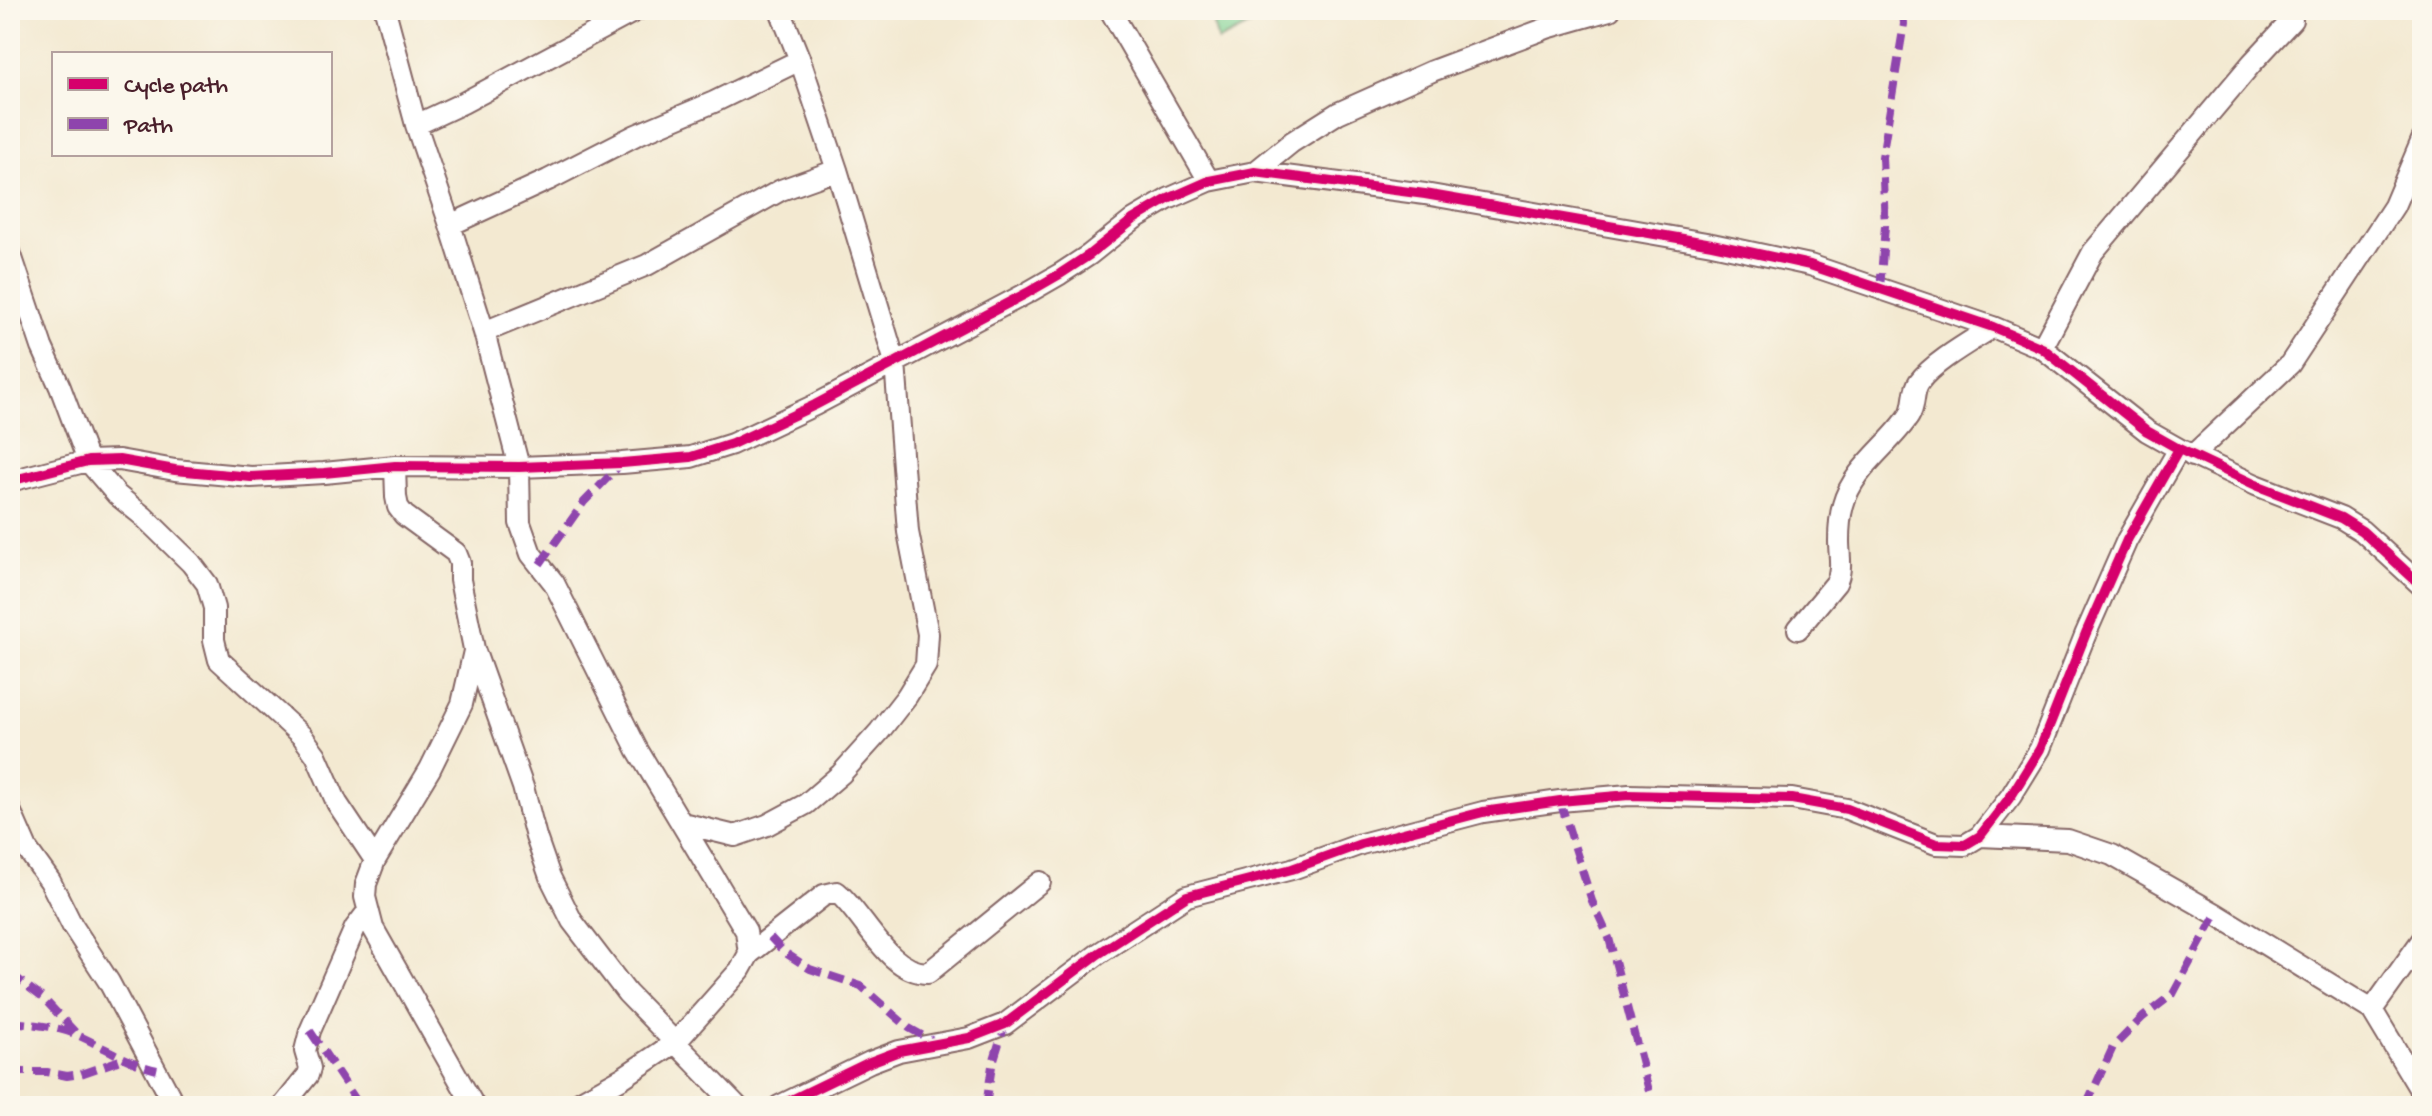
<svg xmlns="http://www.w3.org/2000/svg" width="2432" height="1116" font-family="'Gochi Hand',sans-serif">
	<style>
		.green { fill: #81d394; stroke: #667960; stroke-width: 2 }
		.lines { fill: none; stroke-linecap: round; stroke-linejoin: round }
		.minor-casing { stroke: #856665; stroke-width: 24 }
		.minor { stroke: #fff; stroke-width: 20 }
		.quiet { stroke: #8e44ad; stroke-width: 8; stroke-dasharray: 16 8; stroke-linecap: butt }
		.cycleway-casing { stroke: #fbf7ec; stroke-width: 15 }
		.cycleway { stroke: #d6006c; stroke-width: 10 }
	</style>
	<rect width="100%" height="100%" fill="#fbf7ec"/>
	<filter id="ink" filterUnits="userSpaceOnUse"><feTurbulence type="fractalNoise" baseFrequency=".0125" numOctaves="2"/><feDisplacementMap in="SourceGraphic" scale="16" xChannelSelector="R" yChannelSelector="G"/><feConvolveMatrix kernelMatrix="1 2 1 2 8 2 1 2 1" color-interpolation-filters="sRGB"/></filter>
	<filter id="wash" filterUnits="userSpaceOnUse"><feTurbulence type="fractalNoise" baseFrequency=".006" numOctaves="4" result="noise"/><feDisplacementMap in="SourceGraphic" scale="32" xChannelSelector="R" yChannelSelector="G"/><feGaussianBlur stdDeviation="1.8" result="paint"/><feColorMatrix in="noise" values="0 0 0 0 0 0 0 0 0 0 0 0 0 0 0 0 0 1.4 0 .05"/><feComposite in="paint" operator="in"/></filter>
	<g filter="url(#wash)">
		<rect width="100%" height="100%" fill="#f3e9d1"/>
		<path class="green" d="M 1209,10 L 1281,10 L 1218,41 Z"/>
	</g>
	<g filter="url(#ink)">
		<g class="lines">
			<g class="minor-casing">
				<path id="minor" d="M 385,10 L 416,125 L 450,225 L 484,332 L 519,467 L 520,523 L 531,554 L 554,583 L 637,749 L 746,931 L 749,954 L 740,970 L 676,1042 L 622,1078 L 572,1106
					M 1110,10 L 1209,181
					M 416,125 L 463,103 L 637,10
					M 1255,172 L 1292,142 L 1338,113 L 1432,71 L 1547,28 L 1610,10
					M 450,225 L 548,180 L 636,135 L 714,102 L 800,60
					M 10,252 L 42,347 L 60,387 L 88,461 L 117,495 L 143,516 L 191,563 L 207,584 L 214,608 L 214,640 L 219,660 L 302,736 L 316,755 L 337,803 L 375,860
					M 484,332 L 647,265 L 781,190 L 837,170
					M 2042,348 L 2093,252 L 2252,63 L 2292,20
					M 2192,456 L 2290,364 L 2394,206 L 2422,140
					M 395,466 L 396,497 L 398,507 L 404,515 L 456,553 L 460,563 L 460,580 L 474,649 L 523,787 L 536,837 L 550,877 L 572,921 L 627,993 L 737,1106
					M 10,481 L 88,461 L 119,460 L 175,470 L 251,477 L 324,473 L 395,466 L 519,467 L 622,463 L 691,457 L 732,444 L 815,405 L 1027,293 L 1060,274 L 1089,255 L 1134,219 L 1168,199 L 1209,181 L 1255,172 L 1425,194 L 1712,244 L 1810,265 L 1993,327 L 2042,348 L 2147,431 L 2179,449 L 2256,485 L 2341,518 L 2362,531 L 2422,586
					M 1798,629 L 1836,583 C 1843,569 1839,556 1839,541 C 1839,529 1840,516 1843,505 C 1853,468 1889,446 1909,416 C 1916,405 1912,392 1919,382 C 1932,363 1973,340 1993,327
					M 474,651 L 462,704 L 430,769 L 375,860 L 366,884 L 365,897 L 373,928 L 474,1106
					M 10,810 L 27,849 L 50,881 L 72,925 L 109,982 L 175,1106
					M 682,823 L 735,836 L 767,825 L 806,804 L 841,774 L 879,732 L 907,696 L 926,665 L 928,634 L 908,532 L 895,362 L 837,170 L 800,60 L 780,10
					M 1980,836 L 2068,840 L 2112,855 L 2216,914 L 2372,1010 L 2422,1093
					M 749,954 L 824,895 L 837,892 C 865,916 888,973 928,973 L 1040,882
					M 2372,1010 L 2422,940
					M 283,1106 L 308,1075 L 310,1068 L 305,1051 L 310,1031 L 355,928 L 368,911
					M 779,1106 L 870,1062 L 899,1051 L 969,1038 L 1005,1024 L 1098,954 L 1187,896 L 1292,869 L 1361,844 L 1483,812 L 1560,801 L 1629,795 L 1792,799 L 1847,809 L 1936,844 L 1965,845 L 1980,836 L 2011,796 L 2040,749 L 2086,633 L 2127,540 L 2179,449"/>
			</g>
			<use href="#minor" class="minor"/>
			<path class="quiet" d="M 1880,289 L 1885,226 L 1882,157 L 1904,24 L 1903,10
				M 540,564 L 584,502 L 622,463
				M 1560,801 L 1592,901 L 1609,938 L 1653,1106
				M 770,937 L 784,952 L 810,969 L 861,986 L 909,1028 L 936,1043
				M 10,973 L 44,999 L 76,1033
				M 10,1022 C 32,1024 56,1026 77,1035 C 105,1047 127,1063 157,1070
				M 310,1031 L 360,1106
				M 10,1072 L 47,1072 L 67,1076 L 81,1074 L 123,1059
				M 986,1106 L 992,1066 L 1005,1024
				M 2086,1106 L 2113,1047 L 2143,1017 L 2173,994 L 2216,914"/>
			<g class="cycleway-casing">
				<path id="cycleway" d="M 10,481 L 88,461 L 119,460 L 175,470 L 251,477 L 324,473 L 395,466 L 519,467 L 622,463 L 691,457 L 732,444 L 815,405 L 1027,293 L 1060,274 L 1089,255 L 1134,219 L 1168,199 L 1209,181 L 1255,172 L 1425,194 L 1712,244 L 1810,265 L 1993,327 L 2042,348 L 2147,431 L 2179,449 L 2256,485 L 2341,518 L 2362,531 L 2422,586
					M 779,1106 L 870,1062 L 899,1051 L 969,1038 L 1005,1024 L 1098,954 L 1187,896 L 1292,869 L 1361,844 L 1483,812 L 1560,801 L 1629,795 L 1792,799 L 1847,809 L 1936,844 L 1965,845 L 1980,836 L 2011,796 L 2040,749 L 2086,633 L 2127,540 L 2179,449"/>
			</g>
			<use href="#cycleway" class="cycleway"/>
		</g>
	</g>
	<rect width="2432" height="1116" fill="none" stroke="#fbf7ec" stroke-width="40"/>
	<rect x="52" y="52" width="280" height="104" fill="#fbf7ec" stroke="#b4a19f" stroke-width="2"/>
	<rect x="68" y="78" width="40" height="12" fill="#d6006c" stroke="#b4a19f" stroke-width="2"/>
	<text x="124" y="92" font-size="24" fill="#4a1f2b">Cycle path</text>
	<rect x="68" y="118" width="40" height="12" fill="#8e44ad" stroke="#b4a19f" stroke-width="2"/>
	<text x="124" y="132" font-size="24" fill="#4a1f2b">Path</text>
</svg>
